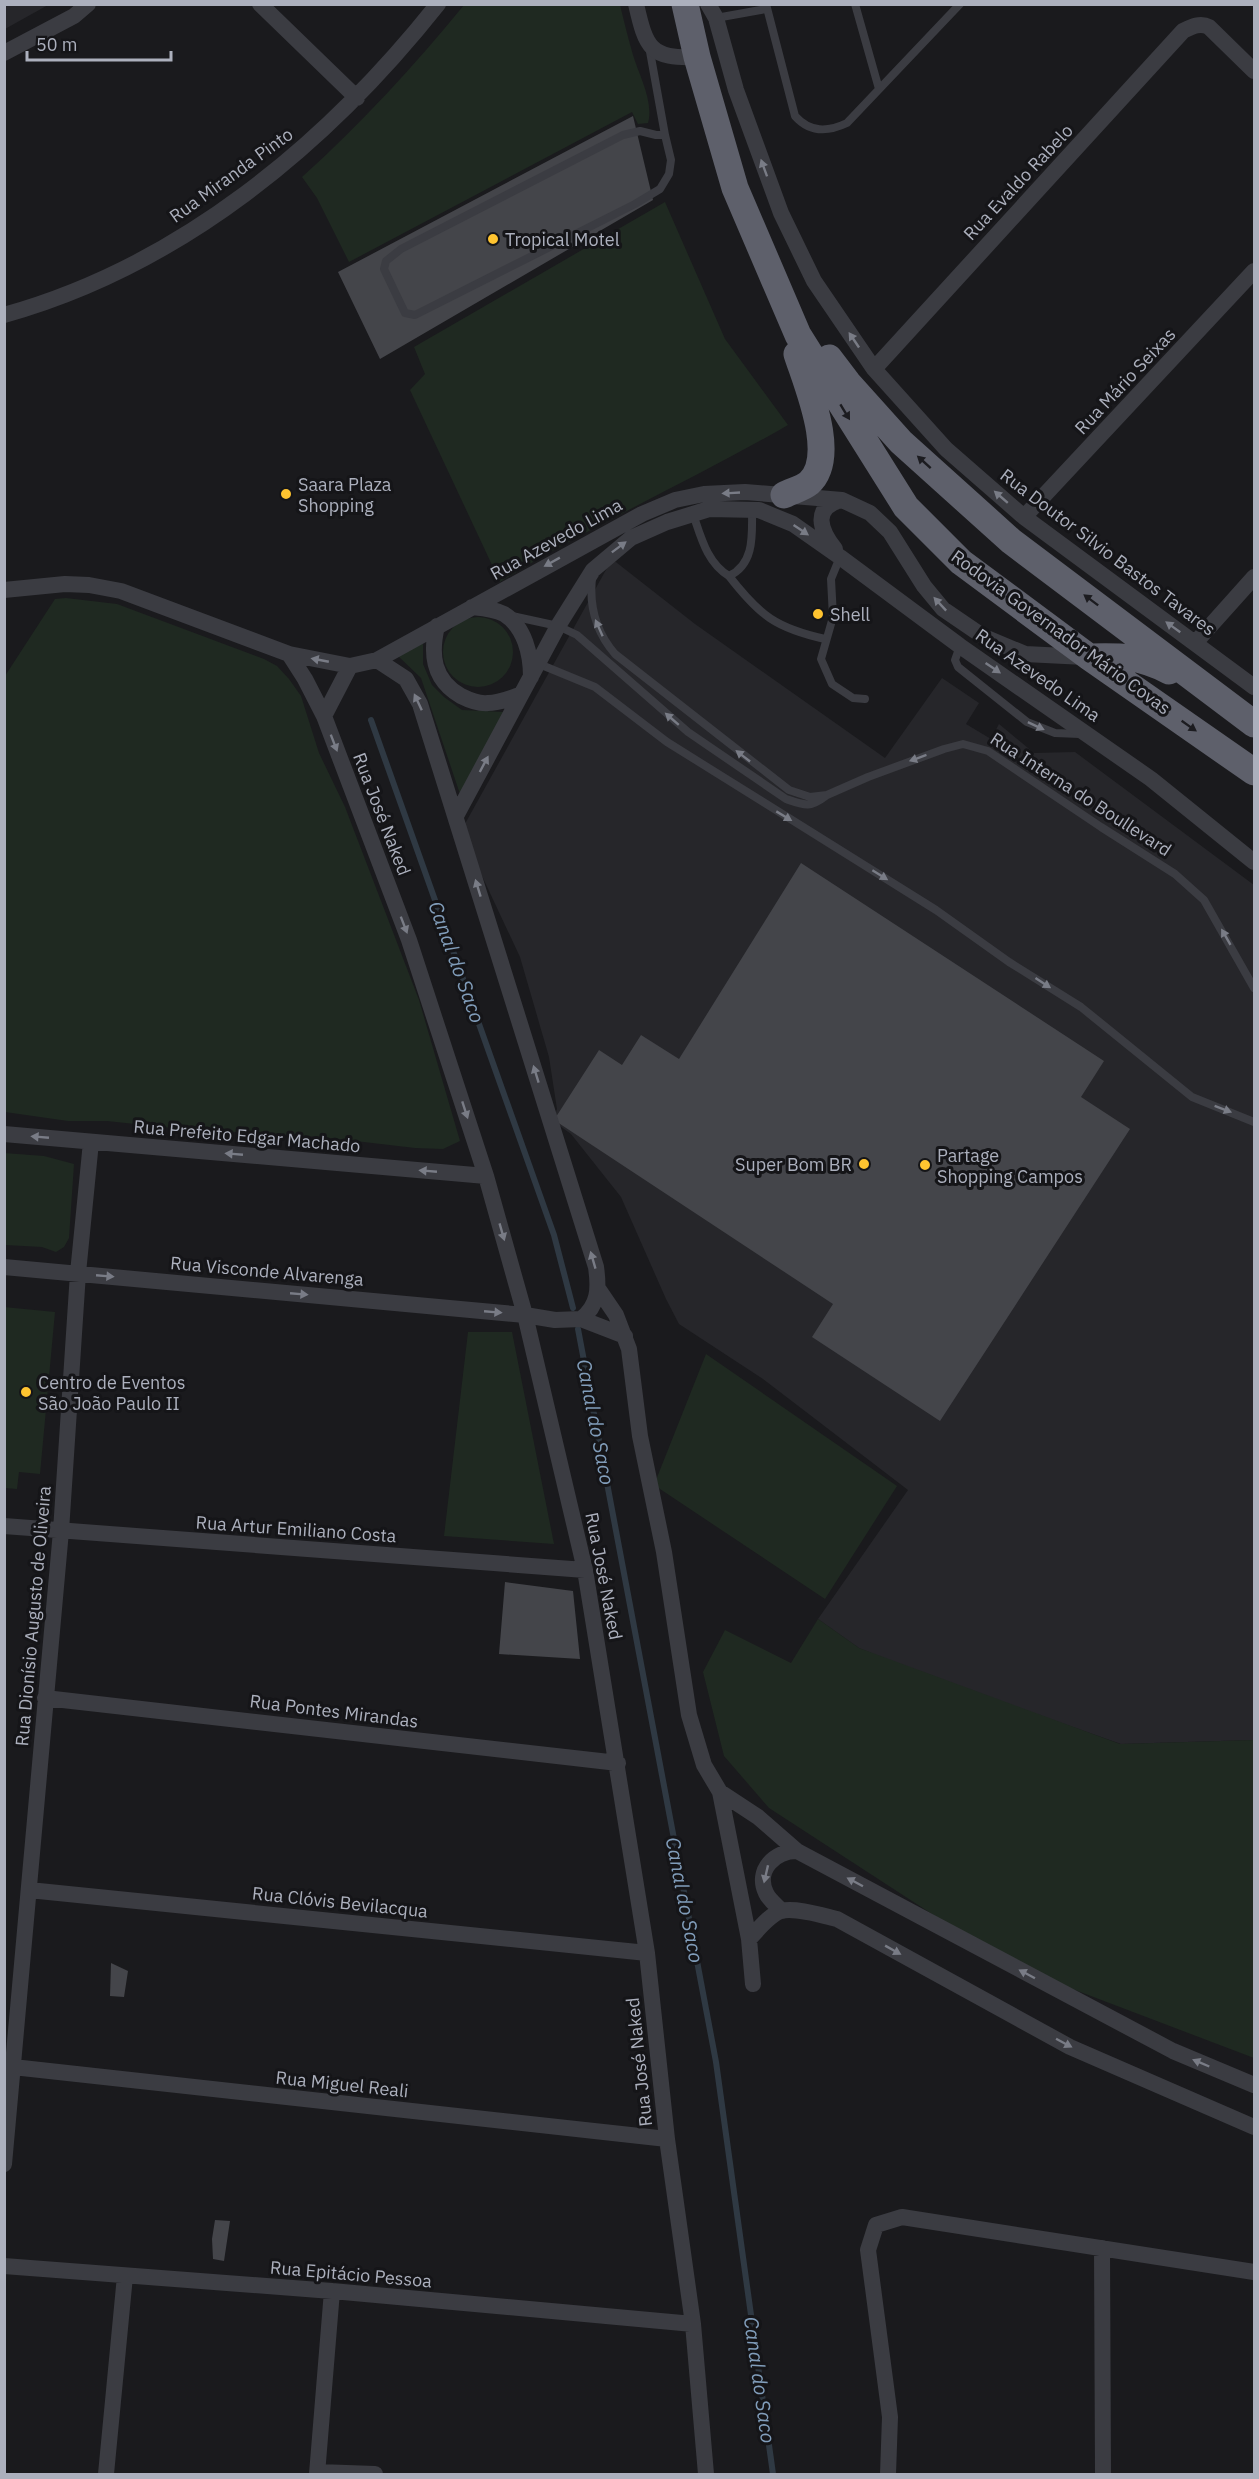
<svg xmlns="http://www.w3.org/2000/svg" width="1259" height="2479" font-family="'IBM Plex Sans',sans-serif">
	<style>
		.built { fill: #26262a }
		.green { fill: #1f2921 }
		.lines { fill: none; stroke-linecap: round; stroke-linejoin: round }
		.stream { stroke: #2f3943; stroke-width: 6 }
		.building { fill: #44454a }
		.service { stroke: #3b3c42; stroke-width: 8 }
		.minor { stroke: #3b3c42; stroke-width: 16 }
		.trunk { stroke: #5e606b; stroke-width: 27 }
		.oneway { fill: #797c86 }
		.oneway2 { fill: #1c1c20 }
		.poi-dot { fill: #ffc430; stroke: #151518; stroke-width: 2 }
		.labels { text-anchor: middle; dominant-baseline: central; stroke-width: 6; stroke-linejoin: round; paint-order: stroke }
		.street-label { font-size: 18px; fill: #acb0bd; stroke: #151518 }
		.poi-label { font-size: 18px; fill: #acb0bd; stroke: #151518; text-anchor: start }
		.water-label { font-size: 20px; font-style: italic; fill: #819dba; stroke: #151518 }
	</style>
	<rect width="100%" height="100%" fill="#1a1a1d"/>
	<path class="built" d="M 5,4 L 48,4 L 48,5 L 5,29 Z
		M 612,559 L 695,624 L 885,758 L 942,678 L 979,703 L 966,724 L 991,739 L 999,724 L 1034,753 L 1075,752 L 1254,885 L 1254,1740 L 1121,1744 L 920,1673 L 859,1648 L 818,1619 L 908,1490 L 763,1379 L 679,1324 L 666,1299 L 621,1197 L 571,1134 L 553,1121 L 557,1109 L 549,1057 L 520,957 L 461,831 Z"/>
	<path class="green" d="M 464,5 L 620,5 C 624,21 628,38 633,55 C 639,75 654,102 648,123 L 638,124 L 632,112 L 349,262 L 317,198 L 302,177 C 361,124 414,66 464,5 Z
		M 665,202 L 725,339 L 788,425 C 693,480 593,524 500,582 L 410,390 L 425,374 L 414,347 Z
		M 66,598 L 117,604 L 264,659 L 277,666 L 289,679 L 301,696 L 319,753 L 345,807 L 419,1000 L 460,1141 L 443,1149 L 415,1148 L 321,1137 L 181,1129 L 107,1121 L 68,1121 L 5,1112 L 5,676 L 55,599 Z
		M443 652a35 35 0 1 1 70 0a35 35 0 1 1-70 0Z
		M 423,643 L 423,664 L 432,685 L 444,697 L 462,710 L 504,712 L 460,794 L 421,678 L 398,656 Z
		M 4,1153 L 44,1156 L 74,1164 L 69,1238 L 64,1247 L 56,1252 L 42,1247 L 5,1245 Z
		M 4,1307 L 55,1312 L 40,1474 L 19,1472 L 17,1489 L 5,1488 Z
		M 468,1332 L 512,1332 L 554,1544 L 444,1536 Z
		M 706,1354 L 897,1486 L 825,1599 L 654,1485 Z
		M 818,1619 L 859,1648 L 1120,1744 L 1254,1740 L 1254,2058 L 1012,1966 L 769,1808 L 724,1756 L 703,1672 L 725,1630 L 791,1663 Z"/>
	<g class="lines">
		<path class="stream" d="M 371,720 L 554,1235 L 573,1308
			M 578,1329 L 716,2062 L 773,2474"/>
	</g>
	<path class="building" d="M 633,116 L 653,200 L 380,359 L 338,272 Z
		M 801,863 L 1104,1061 L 1081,1097 L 1130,1129 L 940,1421 L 812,1337 L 833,1304 L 554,1120 L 599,1050 L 622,1065 L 641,1035 L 679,1059 Z
		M 505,1582 L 573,1591 L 580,1659 L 499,1654 Z
		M 111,1963 L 128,1971 L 124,1997 L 110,1996 Z
		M 215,2220 L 230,2221 L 224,2261 L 213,2259 L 212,2239 Z"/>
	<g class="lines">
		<path class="service" d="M 766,4 L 795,116 C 810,133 828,132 847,123 L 960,4
			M 855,4 L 879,89
			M 716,18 L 766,9
			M 649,46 L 665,135 L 671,160 L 669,174 L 660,189 L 635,204 L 415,315 L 405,313 L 384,269 L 386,261 L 401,249 L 623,135 L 640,131 L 656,135 L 665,135
			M 693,514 C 701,537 707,563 729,576 C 755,564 752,534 752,510
			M 840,557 L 831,579 L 833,617 L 821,659 L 832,684 L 853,698 L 865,699
			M 729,576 C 760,616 776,628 825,639
			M 592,578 C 589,607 596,632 615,654 L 789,790 L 810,797 L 827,795 L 868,777 L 944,749 L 963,744 L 988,751 L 1101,827 L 1175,874 L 1204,900 L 1254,988
			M 512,616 L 558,626 L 577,635 L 688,732 L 786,799 C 806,806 810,808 827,795
			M 960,646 L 955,660 L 958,667 L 1027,722 L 1055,733 L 1080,734
			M 539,664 L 595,687 L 667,742 L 936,910 L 1009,962 L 1081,1007 L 1192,1097 L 1254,1122"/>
		<path class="minor" d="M 260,4 L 357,98
			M 636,4 C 646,48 650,59 697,57
			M 708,4 L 716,18 L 736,90 L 781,213 L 814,281 L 874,369 L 946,449 L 1024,517 L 1254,687
			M 4,53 L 74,16 L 88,4
			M 4,315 C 180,266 326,145 438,4
			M 874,369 L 1183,31 C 1191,27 1200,22 1209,27 L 1254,71
			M 1024,517 L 1254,271
			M 835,549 C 820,530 812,508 841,500
			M 4,590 L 65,584 L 89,585 L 121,591 L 289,654 L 350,666 L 377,660 L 642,514 L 675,500 L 704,494 L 745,492 L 842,500 L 870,513 L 890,532 L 924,586 L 943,609 L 984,637 L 1025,654 L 1085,657
			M 472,607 C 482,608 495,609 504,614 C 525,627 531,655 531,677
			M 437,626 C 430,655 433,680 461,696 C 469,700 479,704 488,703 C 499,703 510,698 520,695
			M 1195,643 L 1254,577
			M 289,654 L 305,679 L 324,716 L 409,940 L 486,1176 L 525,1315 L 585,1570 L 647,1953 L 667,2139 L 693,2324 L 706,2474
			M 324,716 L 350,666
			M 456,816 L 558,626 L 593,570 L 631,538 L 667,522 L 709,509 L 759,510 L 793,524 L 840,557 L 960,646 L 1151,779 L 1254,862
			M 4,1134 L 486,1176
			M 4,1267 L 525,1315 L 555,1320 L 581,1319 C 599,1305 599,1288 596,1267 L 420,704 L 406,679 L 377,660
			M 599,1290 L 616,1315 L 629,1349 L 640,1436 L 664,1552 L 689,1715 L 704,1765 L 720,1792 L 749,1939 L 753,1984
			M 581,1319 L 625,1336
			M 4,1526 L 585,1570
			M 45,1698 L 618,1763
			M 720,1792 L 758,1817 L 797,1851 L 1173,2051 L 1254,2085
			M 29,1890 L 647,1953
			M 782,1911 C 776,1905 769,1900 766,1893 C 755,1870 775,1851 797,1851
			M 749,1939 C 758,1930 769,1915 781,1911 C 795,1907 824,1916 837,1919 L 1070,2047 L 1254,2127
			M 13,2067 L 667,2139
			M 4,2164 L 61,1531 L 78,1273 L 91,1142
			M 1102,2248 L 1103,2474
			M 4,2266 L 332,2291 L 693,2324
			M 318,2472 L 375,2474
			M 106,2474 L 125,2276
			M 317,2474 L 332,2291
			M 888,2474 L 890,2417 L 868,2250 L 876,2225 L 902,2217 L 1254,2272"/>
		<path class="trunk" d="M 685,4 L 697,57 L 735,188 L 798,335 L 906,507 L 961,562 L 1089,657 L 1254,772
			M 829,358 L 848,383 L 901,442 L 1011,541 L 1254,724
			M 784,495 C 792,491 803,488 809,483 C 838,457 807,385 797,354
			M 1089,657 C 1121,656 1140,656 1169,671"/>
	</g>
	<defs><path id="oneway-solid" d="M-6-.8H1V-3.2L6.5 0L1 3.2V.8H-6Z" transform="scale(1.5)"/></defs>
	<g class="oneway">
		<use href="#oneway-solid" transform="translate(764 168) rotate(-110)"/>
		<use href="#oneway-solid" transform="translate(854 340) rotate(-124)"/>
		<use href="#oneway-solid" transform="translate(731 493) rotate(177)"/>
		<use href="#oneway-solid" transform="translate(1001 497) rotate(-139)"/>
		<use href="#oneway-solid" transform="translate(801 530) rotate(34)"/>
		<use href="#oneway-solid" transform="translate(619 547) rotate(-37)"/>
		<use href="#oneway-solid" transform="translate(552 562) rotate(151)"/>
		<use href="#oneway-solid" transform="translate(940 604) rotate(-133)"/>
		<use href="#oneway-solid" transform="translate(1173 627) rotate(-144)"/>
		<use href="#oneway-solid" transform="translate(599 628) rotate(-114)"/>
		<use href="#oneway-solid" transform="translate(320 660) rotate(-169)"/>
		<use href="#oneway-solid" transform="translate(993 668) rotate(34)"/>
		<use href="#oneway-solid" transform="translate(418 702) rotate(-115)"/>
		<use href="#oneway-solid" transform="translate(672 719) rotate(-139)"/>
		<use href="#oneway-solid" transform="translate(1036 726) rotate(25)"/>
		<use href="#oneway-solid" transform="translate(334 743) rotate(69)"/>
		<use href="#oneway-solid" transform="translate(743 756) rotate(-142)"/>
		<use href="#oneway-solid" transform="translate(918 758) rotate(160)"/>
		<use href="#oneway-solid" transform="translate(484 764) rotate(-62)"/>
		<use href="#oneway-solid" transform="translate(784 816) rotate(31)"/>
		<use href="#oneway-solid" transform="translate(880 875) rotate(32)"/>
		<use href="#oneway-solid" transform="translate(478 888) rotate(-107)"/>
		<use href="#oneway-solid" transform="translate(404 925) rotate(69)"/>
		<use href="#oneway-solid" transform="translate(1226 937) rotate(-120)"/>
		<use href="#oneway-solid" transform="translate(1043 983) rotate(33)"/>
		<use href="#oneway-solid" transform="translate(536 1074) rotate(-107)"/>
		<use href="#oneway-solid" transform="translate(1223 1109) rotate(21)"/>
		<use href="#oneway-solid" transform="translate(465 1110) rotate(72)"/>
		<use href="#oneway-solid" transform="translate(40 1137) rotate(-175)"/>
		<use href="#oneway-solid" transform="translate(234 1154) rotate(-175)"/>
		<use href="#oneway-solid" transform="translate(428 1171) rotate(-175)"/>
		<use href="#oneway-solid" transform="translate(502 1232) rotate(74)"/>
		<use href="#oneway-solid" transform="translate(593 1260) rotate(-106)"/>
		<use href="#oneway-solid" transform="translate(105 1276) rotate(5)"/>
		<use href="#oneway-solid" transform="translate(299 1294) rotate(5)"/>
		<use href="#oneway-solid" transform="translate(493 1312) rotate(5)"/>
		<use href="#oneway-solid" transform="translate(766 1874) rotate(103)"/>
		<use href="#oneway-solid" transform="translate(855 1882) rotate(-152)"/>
		<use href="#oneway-solid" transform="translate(893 1950) rotate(29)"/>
		<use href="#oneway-solid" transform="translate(1027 1974) rotate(-152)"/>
		<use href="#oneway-solid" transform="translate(1064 2043) rotate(28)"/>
		<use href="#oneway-solid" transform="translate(1201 2063) rotate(-157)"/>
	</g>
	<g class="oneway2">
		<use href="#oneway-solid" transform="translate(845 412) rotate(59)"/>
		<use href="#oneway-solid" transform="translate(924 462) rotate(-138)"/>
		<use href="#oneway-solid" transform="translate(1091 600) rotate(-143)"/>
		<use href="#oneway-solid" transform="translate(1189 726) rotate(35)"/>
	</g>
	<g class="poi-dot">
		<circle cx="493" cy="239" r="6"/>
		<circle cx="286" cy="494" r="6"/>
		<circle cx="818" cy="614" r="6"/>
		<circle cx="864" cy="1164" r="6"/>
		<circle cx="925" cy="1165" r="6"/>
		<circle cx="26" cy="1392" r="6"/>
	</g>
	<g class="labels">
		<g class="street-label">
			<text transform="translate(231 175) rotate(-36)">Rua Miranda Pinto</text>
			<text transform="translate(1018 182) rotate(-47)">Rua Evaldo Rabelo</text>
			<text transform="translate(1125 381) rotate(-47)">Rua Mário Seixas</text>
			<text transform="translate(556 539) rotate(-29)">Rua Azevedo Lima</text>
			<text transform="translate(1108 552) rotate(37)">Rua Doutor Silvio Bastos Tavares</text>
			<text transform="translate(1061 632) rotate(36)">Rodovia Governador Mário Covas</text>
			<text transform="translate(1038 675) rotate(35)">Rua Azevedo Lima</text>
			<text transform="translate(1081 794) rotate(33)">Rua Interna do Boullevard</text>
			<text transform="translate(382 814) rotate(69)">Rua José Naked</text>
			<text transform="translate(247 1136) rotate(5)">Rua Prefeito Edgar Machado</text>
			<text transform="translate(267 1271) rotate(5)">Rua Visconde Alvarenga</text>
			<text transform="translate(296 1529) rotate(4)">Rua Artur Emiliano Costa</text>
			<text transform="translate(604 1576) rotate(79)">Rua José Naked</text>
			<text transform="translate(33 1616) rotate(-85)">Rua Dionísio Augusto de Oliveira</text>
			<text transform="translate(334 1711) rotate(7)">Rua Pontes Mirandas</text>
			<text transform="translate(340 1902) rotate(6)">Rua Clóvis Bevilacqua</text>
			<text transform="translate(639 2062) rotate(-96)">Rua José Naked</text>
			<text transform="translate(342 2084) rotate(6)">Rua Miguel Reali</text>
			<text transform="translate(351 2274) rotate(5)">Rua Epitácio Pessoa</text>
		</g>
		<g class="poi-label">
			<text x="505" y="239">Tropical Motel</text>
			<text x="298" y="484">Saara Plaza<tspan x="298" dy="21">Shopping</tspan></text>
			<text x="830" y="614">Shell</text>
			<text x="937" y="1155">Partage<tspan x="937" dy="21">Shopping Campos</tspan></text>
			<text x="852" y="1164" text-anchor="end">Super Bom BR</text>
			<text x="38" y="1382">Centro de Eventos<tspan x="38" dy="21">São João Paulo II</tspan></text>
		</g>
		<g class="water-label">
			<text transform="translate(457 962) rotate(70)">Canal do Saco</text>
			<text transform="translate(596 1422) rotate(79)">Canal do Saco</text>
			<text transform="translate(685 1900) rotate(79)">Canal do Saco</text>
			<text transform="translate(760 2380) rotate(82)">Canal do Saco</text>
		</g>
	</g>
	<rect width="1259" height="2479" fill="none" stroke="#acb0bd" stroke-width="12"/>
	<path d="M27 51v9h144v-9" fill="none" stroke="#acb0bd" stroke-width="3"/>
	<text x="36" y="51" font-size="18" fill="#acb0bd" stroke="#151518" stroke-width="4.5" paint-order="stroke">50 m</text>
</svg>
